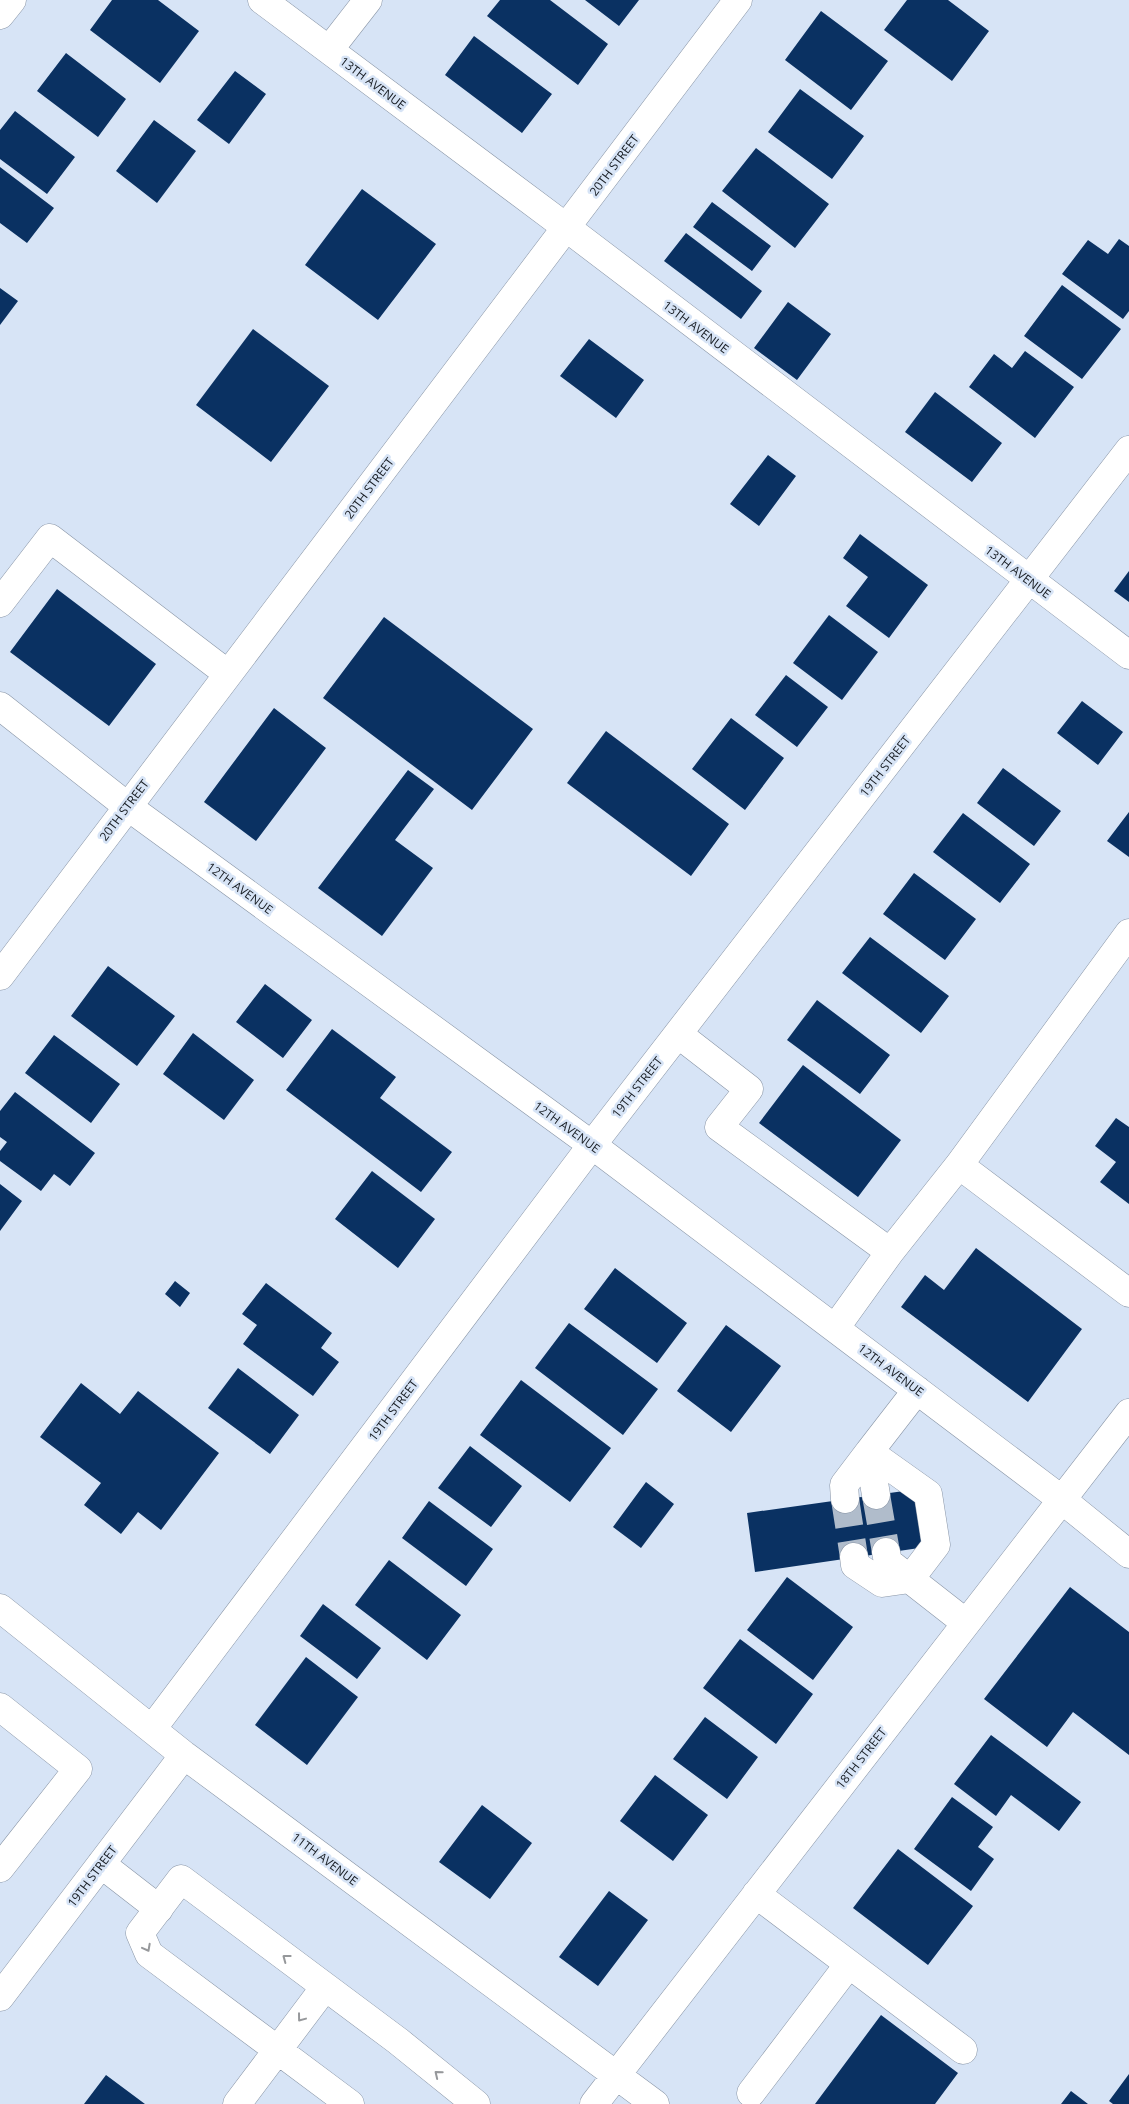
<svg xmlns="http://www.w3.org/2000/svg" width="1129" height="2104" font-family="'Open Sans',sans-serif">
	<style>
		.building { fill: #0a3162 }
		.lines { fill: none; stroke-linecap: round; stroke-linejoin: round }
		.minor-tunnel { stroke: #b0bccb; stroke-width: 28; stroke-dasharray: 28 14; stroke-linecap: butt }
		.minor-casing { stroke: #8995a6; stroke-width: 29 }
		.minor { stroke: #fff; stroke-width: 28 }
		.oneway { stroke: #96989b }
		.labels { text-anchor: middle; dominant-baseline: central; stroke-width: 5; stroke-linejoin: round; paint-order: stroke }
		.street-label { font-size: 12px; fill: #161b21; stroke: #d7e4f6 }
	</style>
	<rect width="100%" height="100%" fill="#d7e4f6"/>
	<path class="building" d="M 112,0 L 158,0 L 199,31 L 160,83 L 90,30 Z
		M 500,0 L 550,0 L 608,44 L 578,85 L 487,16 Z
		M 585,0 L 639,0 L 619,26 Z
		M 907,0 L 948,0 L 989,31 L 952,81 L 884,30 Z
		M 821,11 L 888,61 L 851,110 L 785,60 Z
		M 474,36 L 552,94 L 522,133 L 445,75 Z
		M 66,53 L 126,99 L 98,137 L 37,91 Z
		M 235,71 L 266,94 L 229,144 L 197,120 Z
		M 800,89 L 864,136 L 832,179 L 768,132 Z
		M 15,111 L 75,157 L 47,194 L 0,159 L 0,130 Z
		M 154,120 L 196,151 L 157,203 L 116,171 Z
		M 756,148 L 829,204 L 795,248 L 722,191 Z
		M 0,167 L 54,208 L 27,243 L 0,223 Z
		M 362,189 L 436,244 L 378,320 L 305,265 Z
		M 712,202 L 771,246 L 752,271 L 693,227 Z
		M 686,233 L 762,291 L 741,319 L 664,261 Z
		M 1119,239 L 1129,246 L 1129,311 L 1123,319 L 1062,274 L 1088,240 L 1108,254 Z
		M 1062,285 L 1121,329 L 1082,379 L 1024,336 Z
		M 0,288 L 18,301 L 0,325 Z
		M 788,302 L 831,334 L 797,380 L 754,348 Z
		M 253,329 L 329,386 L 271,462 L 196,405 Z
		M 589,339 L 644,380 L 616,418 L 560,376 Z
		M 1025,351 L 1074,387 L 1035,438 L 969,387 L 994,354 L 1012,368 Z
		M 935,392 L 1002,443 L 972,482 L 905,432 Z
		M 768,455 L 796,476 L 759,526 L 730,504 Z
		M 860,534 L 928,585 L 889,638 L 846,606 L 868,577 L 843,558 Z
		M 1129,571 L 1129,602 L 1114,591 Z
		M 57,589 L 156,664 L 109,726 L 10,652 Z
		M 829,615 L 878,652 L 842,700 L 793,663 Z
		M 384,617 L 533,729 L 472,810 L 323,698 Z
		M 786,675 L 828,707 L 797,747 L 755,715 Z
		M 1082,701 L 1123,732 L 1098,765 L 1057,733 Z
		M 274,708 L 326,748 L 256,841 L 204,802 Z
		M 731,718 L 784,758 L 745,810 L 692,769 Z
		M 606,731 L 729,824 L 691,876 L 567,783 Z
		M 1003,768 L 1061,811 L 1034,846 L 977,803 Z
		M 408,770 L 434,789 L 395,840 L 433,868 L 382,936 L 318,888 Z
		M 1129,812 L 1129,857 L 1107,841 Z
		M 963,813 L 1030,864 L 1000,903 L 933,852 Z
		M 914,873 L 976,919 L 945,960 L 883,914 Z
		M 870,937 L 949,996 L 921,1033 L 842,973 Z
		M 108,966 L 175,1016 L 137,1066 L 71,1016 Z
		M 265,984 L 312,1020 L 283,1058 L 236,1022 Z
		M 817,1000 L 890,1055 L 860,1094 L 787,1040 Z
		M 332,1029 L 396,1077 L 380,1098 L 452,1152 L 421,1192 L 286,1090 Z
		M 193,1033 L 254,1080 L 224,1120 L 163,1074 Z
		M 54,1035 L 120,1084 L 91,1123 L 25,1073 Z
		M 803,1065 L 901,1140 L 858,1197 L 759,1123 Z
		M 15,1092 L 95,1153 L 70,1186 L 54,1174 L 41,1191 L 0,1161 L 0,1151 L 7,1142 L 0,1137 L 0,1111 Z
		M 1116,1118 L 1129,1127 L 1129,1204 L 1100,1182 L 1116,1162 L 1095,1146 Z
		M 372,1171 L 435,1219 L 398,1268 L 335,1219 Z
		M 0,1184 L 22,1201 L 0,1231 Z
		M 976,1248 L 1082,1329 L 1028,1402 L 901,1307 L 925,1275 L 944,1290 Z
		M 615,1268 L 687,1323 L 657,1363 L 584,1309 Z
		M 175,1281 L 190,1293 L 180,1307 L 165,1294 Z
		M 266,1283 L 332,1333 L 321,1348 L 339,1362 L 313,1396 L 243,1344 L 257,1325 L 242,1314 Z
		M 569,1323 L 658,1389 L 623,1435 L 535,1368 Z
		M 726,1325 L 781,1366 L 731,1432 L 677,1391 Z
		M 238,1368 L 299,1415 L 270,1454 L 208,1408 Z
		M 521,1380 L 611,1448 L 570,1502 L 480,1435 Z
		M 81,1383 L 120,1414 L 138,1391 L 219,1453 L 161,1530 L 138,1512 L 121,1534 L 84,1505 L 101,1483 L 40,1437 Z
		M 470,1446 L 522,1486 L 491,1527 L 438,1488 Z
		M 646,1482 L 674,1504 L 641,1548 L 613,1527 Z
		M 918,1489 L 926,1547 L 755,1572 L 747,1513 Z
		M 429,1501 L 493,1549 L 466,1586 L 402,1538 Z
		M 389,1560 L 461,1615 L 427,1660 L 355,1605 Z
		M 787,1577 L 853,1627 L 813,1680 L 747,1630 Z
		M 1070,1587 L 1129,1632 L 1129,1755 L 1073,1712 L 1047,1747 L 984,1699 Z
		M 323,1604 L 381,1648 L 357,1679 L 300,1636 Z
		M 740,1639 L 813,1694 L 776,1744 L 703,1688 Z
		M 306,1657 L 358,1697 L 307,1765 L 255,1725 Z
		M 705,1717 L 758,1757 L 727,1799 L 673,1759 Z
		M 991,1735 L 1081,1802 L 1059,1831 L 1011,1795 L 996,1816 L 954,1784 Z
		M 655,1775 L 708,1815 L 673,1861 L 620,1821 Z
		M 952,1797 L 993,1827 L 978,1847 L 994,1859 L 971,1891 L 914,1849 Z
		M 482,1805 L 532,1843 L 490,1899 L 439,1862 Z
		M 898,1849 L 973,1906 L 928,1965 L 853,1908 Z
		M 609,1891 L 648,1920 L 598,1986 L 559,1957 Z
		M 881,2015 L 958,2073 L 935,2104 L 815,2104 Z
		M 1129,2074 L 1129,2104 L 1113,2104 L 1109,2101 Z
		M 106,2075 L 145,2104 L 84,2104 Z
		M 1071,2091 L 1088,2104 L 1061,2104 Z"/>
	<g class="lines">
		<path class="minor-tunnel" d="M 876,1495 L 886,1552
			M 845,1499 L 854,1557"/>
		<g class="minor-casing">
			<path id="minor" d="M 262,0 L 567,228 L 1129,655
				M 0,15 L 12,0
				M 329,50 L 368,0
				M 0,603 L 50,538 L 228,674
				M 0,706 L 127,806 L 592,1145 L 1061,1499 L 1129,1554
				M 0,976 L 738,0
				M 678,1034 L 749,1089 L 719,1127 L 890,1252
				M 959,1165 L 1129,1293
				M 836,1327 L 890,1252 L 959,1165 L 1129,933
				M 876,1495 L 869,1452 L 917,1390
				M 845,1499 L 844,1485 L 869,1452 L 928,1494 L 936,1545 L 910,1579 L 882,1583 L 855,1565 L 854,1557
				M 886,1552 L 888,1562 L 966,1623
				M 0,1608 L 184,1755 L 655,2104
				M 0,1707 L 78,1769 L 0,1868
				M 152,1729 L 592,1145 L 1129,450
				M 101,1864 L 159,1909
				M 756,1894 L 963,2050
				M 0,1997 L 184,1755
				M 751,2093 L 849,1964
				M 237,2104 L 325,1987
				M 350,2104 L 149,1954 L 140,1933 L 181,1879 L 398,2041 L 476,2104
				M 594,2104 L 1129,1413"/>
		</g>
		<use href="#minor" class="minor"/>
	</g>
	<defs><path id="oneway-chevron" d="M-2-3.5L2.5 0L-2 3.5" fill="none" stroke-width="1.6" stroke-linecap="round" stroke-linejoin="round" transform="scale(1.25)"/></defs>
	<g class="oneway">
		<use href="#oneway-chevron" transform="translate(147 1948) rotate(62)"/>
		<use href="#oneway-chevron" transform="translate(286 1958) rotate(-143)"/>
		<use href="#oneway-chevron" transform="translate(301 2018) rotate(127)"/>
		<use href="#oneway-chevron" transform="translate(438 2074) rotate(-141)"/>
	</g>
	<g class="labels">
		<g class="street-label">
			<text transform="translate(373 83) rotate(37)">13TH AVENUE</text>
			<text transform="translate(614 165) rotate(-53)">20TH STREET</text>
			<text transform="translate(696 327) rotate(37)">13TH AVENUE</text>
			<text transform="translate(369 488) rotate(-53)">20TH STREET</text>
			<text transform="translate(1018 572) rotate(37)">13TH AVENUE</text>
			<text transform="translate(885 766) rotate(-52)">19TH STREET</text>
			<text transform="translate(124 810) rotate(-53)">20TH STREET</text>
			<text transform="translate(240 888) rotate(36)">12TH AVENUE</text>
			<text transform="translate(637 1087) rotate(-52)">19TH STREET</text>
			<text transform="translate(567 1127) rotate(36)">12TH AVENUE</text>
			<text transform="translate(891 1370) rotate(37)">12TH AVENUE</text>
			<text transform="translate(393 1410) rotate(-53)">19TH STREET</text>
			<text transform="translate(861 1758) rotate(-52)">18TH STREET</text>
			<text transform="translate(325 1859) rotate(37)">11TH AVENUE</text>
			<text transform="translate(92 1876) rotate(-53)">19TH STREET</text>
		</g>
	</g>
</svg>
